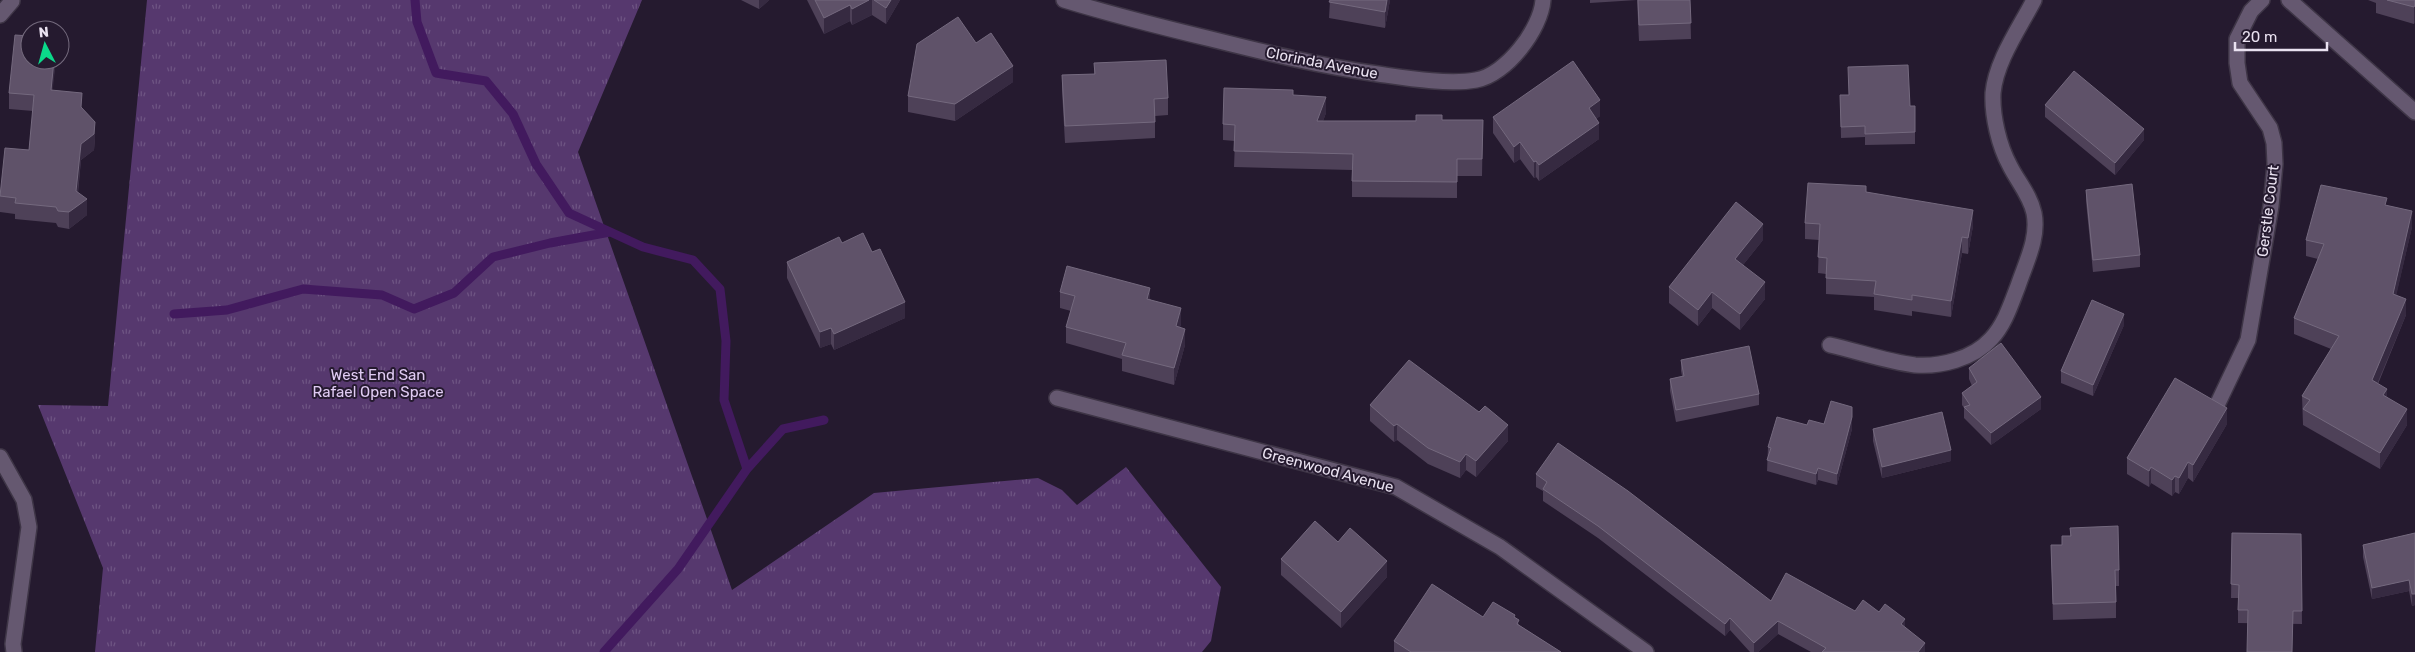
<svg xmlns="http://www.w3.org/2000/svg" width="2415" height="652" font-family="Rubik,sans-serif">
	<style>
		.grass { fill: url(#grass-tufts) }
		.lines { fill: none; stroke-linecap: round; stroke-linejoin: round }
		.stream { stroke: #421a5e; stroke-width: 9 }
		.minor-casing { stroke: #3e3546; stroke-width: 18 }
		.minor { stroke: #655870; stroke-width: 15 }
		.wall { fill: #4e4158 }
		.shaded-wall { fill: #362a41 }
		.building { fill: #5f5269; stroke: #74697e }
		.labels { text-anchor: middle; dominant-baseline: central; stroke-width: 4; stroke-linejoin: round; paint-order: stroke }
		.street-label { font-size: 15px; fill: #eae2f1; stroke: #251a2f }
		.park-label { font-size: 15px; fill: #e0cbf3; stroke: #251a2f }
	</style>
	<defs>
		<pattern id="grass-tufts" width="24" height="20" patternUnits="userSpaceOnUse" patternTransform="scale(1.25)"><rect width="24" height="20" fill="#56386e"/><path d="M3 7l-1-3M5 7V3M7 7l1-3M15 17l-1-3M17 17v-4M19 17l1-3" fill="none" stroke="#6e5483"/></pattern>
	</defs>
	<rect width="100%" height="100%" fill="#251a2f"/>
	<path class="grass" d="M 147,0 L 642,0 L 578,152 L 732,590 L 874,493 L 1038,478 L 1062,490 L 1077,505 L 1126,467 L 1221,587 L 1211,641 L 1202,652 L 95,652 L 103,568 L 38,405 L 108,406 Z"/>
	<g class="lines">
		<path class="stream" d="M 415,0 L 417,22 L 436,73 L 486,81 L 513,114 L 536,164 L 569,213 L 643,247 L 693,260 L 720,289 L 726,341 L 724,400 L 747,469
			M 174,314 L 227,310 L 303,289 L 382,295 L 414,309 L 454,293 L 493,257 L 550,243 L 610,232
			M 604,652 L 678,569 L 747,469 L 783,429 L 824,420"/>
		<g class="minor-casing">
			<path id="minor" d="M 1064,0 C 1113,15 1161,27 1211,39 C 1267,53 1320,66 1378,74 C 1406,78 1448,85 1476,80 C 1506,75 1541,29 1543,0
				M 2289,0 L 2415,112
				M 0,15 L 12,1
				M 1830,345 C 1857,351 1888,362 1915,365 C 1940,367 1973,359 1991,339 C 2005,324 2011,304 2018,286 C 2026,262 2039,238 2034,213 C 2030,195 2018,182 2010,166 C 1999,146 1992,116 1993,93 C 1996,61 2019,29 2034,0
				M 1057,398 L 1396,487 L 1500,547 L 1646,652
				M 2218,403 L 2248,340 L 2271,206 L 2275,164 L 2274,143 L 2270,128 L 2240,83 L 2237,63 L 2237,39 L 2251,11 L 2262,0
				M 0,457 L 24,500 L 29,527 L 13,644 L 14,652"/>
		</g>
		<use href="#minor" class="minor"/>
	</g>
	<path class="wall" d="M 741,0 L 769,0 L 767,2 L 759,9 Z
		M 807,0 L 900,0 L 886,24 L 872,15 L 852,25 L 850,21 L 824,34 Z
		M 1330,0 L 1390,0 L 1385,28 L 1329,18 Z
		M 1590,0 L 1690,0 L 1691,39 L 1639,41 L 1637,0 L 1590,3 Z
		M 2368,0 L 2415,0 L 2415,21 L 2414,24 L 2376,13 L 2376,3 Z
		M 976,43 L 1013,82 L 955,121 L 908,112 L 908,96 Z
		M 56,60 L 52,90 L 82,108 L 95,138 L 94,150 L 81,160 L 78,193 L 87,215 L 69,229 L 58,227 L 56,223 L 15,219 L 15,214 L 0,212 L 0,192 L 29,150 L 33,111 L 9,109 L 9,93 Z
		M 1094,63 L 1168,98 L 1168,115 L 1155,116 L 1155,138 L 1065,143 L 1062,91 L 1062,75 L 1094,74 Z
		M 1293,95 L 1326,113 L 1323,121 L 1483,120 L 1482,176 L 1457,176 L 1457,198 L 1352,197 L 1352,170 L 1234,167 L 1235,141 L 1223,140 L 1223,124 Z
		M 1840,95 L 1910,106 L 1915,106 L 1915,144 L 1865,145 L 1865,137 L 1841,138 Z
		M 2045,105 L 2144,140 L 2115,175 L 2045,117 Z
		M 1600,116 L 1596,119 L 1599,139 L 1539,181 L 1536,177 L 1534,178 L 1520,159 L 1514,163 L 1493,133 L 1493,117 Z
		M 2086,190 L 2140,255 L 2140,267 L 2093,272 L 2086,201 Z
		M 1866,192 L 1973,226 L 1968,254 L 1962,253 L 1951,317 L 1912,311 L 1912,316 L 1874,310 L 1874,297 L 1826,294 L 1826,274 L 1818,273 L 1819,240 L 1805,239 L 1805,223 Z
		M 2387,206 L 2412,227 L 2396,295 L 2406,315 L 2378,384 L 2407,425 L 2380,469 L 2303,425 L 2302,396 L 2331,349 L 2294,334 L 2294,318 L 2318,259 L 2306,256 L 2306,240 Z
		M 1763,240 L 1743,265 L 1765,299 L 1740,330 L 1712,308 L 1698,326 L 1669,303 L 1669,287 Z
		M 842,243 L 872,252 L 905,318 L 834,350 L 831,344 L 820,348 L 787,278 L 787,262 Z
		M 1060,292 L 1150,299 L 1181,324 L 1180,327 L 1185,345 L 1174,385 L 1122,371 L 1122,359 L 1066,343 L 1066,327 L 1071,311 L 1060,308 Z
		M 2124,325 L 2093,396 L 2061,383 L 2061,371 Z
		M 1681,360 L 1759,394 L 1759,405 L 1676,422 L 1670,391 L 1670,379 L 1682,376 L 1681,371 Z
		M 1969,368 L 2041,409 L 1991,445 L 1964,418 L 1964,408 L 1962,405 L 1962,393 L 1972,386 L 1969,379 Z
		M 1370,405 L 1508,441 L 1476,477 L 1466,470 L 1460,478 L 1428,464 L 1397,440 L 1394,442 L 1370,421 Z
		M 1824,424 L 1852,429 L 1837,485 L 1818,480 L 1816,485 L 1767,471 L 1768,447 L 1807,425 Z
		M 2227,424 L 2193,482 L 2188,478 L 2179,494 L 2175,492 L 2172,496 L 2151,483 L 2149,487 L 2127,474 L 2127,458 Z
		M 1873,429 L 1951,461 L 1882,478 L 1873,441 Z
		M 1536,474 L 1771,601 L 1855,611 L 1879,612 L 1905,627 L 1925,652 L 1811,652 L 1778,634 L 1758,652 L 1750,652 L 1730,630 L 1725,636 L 1598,538 L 1543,501 L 1543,491 L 1536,487 Z
		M 2070,528 L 2119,570 L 2119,586 L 2116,586 L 2116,618 L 2053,620 L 2051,545 L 2062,545 L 2062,536 L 2070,536 Z
		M 2232,533 L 2301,534 L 2302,624 L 2238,623 L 2238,598 L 2231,598 Z
		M 2415,533 L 2415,605 L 2412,606 L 2409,591 L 2372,599 L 2363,557 L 2363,545 Z
		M 1338,542 L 1387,577 L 1341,628 L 1281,575 L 1281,559 Z
		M 1483,617 L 1515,617 L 1519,625 L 1561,652 L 1394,652 L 1394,641 Z"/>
	<path class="shaded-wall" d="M 759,0 L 769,0 L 767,2 L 759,9 Z
		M 869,0 L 872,0 L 872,15 L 852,25 L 852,9 Z
		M 891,0 L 900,0 L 886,24 L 886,8 Z
		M 1387,0 L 1390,0 L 1385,28 L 1385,12 Z
		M 850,5 L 850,21 L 824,34 L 824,18 Z
		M 2415,5 L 2415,21 L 2414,24 L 2414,7 Z
		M 54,60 L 56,60 L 51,106 L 51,90 Z
		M 1013,66 L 1013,82 L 955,121 L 955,104 Z
		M 1326,97 L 1326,113 L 1317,137 L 1317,121 Z
		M 1600,100 L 1600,116 L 1589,124 L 1589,108 Z
		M 95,122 L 95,138 L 94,150 L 81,160 L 76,207 L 87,199 L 87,215 L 69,229 L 69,212 L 81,144 Z
		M 1599,123 L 1599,139 L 1539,181 L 1539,165 Z
		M 2144,129 L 2144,140 L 2115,175 L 2115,163 Z
		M 1520,142 L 1520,159 L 1514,163 L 1514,147 Z
		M 1536,161 L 1536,177 L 1534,178 L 1534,162 Z
		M 1973,210 L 1973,226 L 1968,254 L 1968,238 Z
		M 2412,211 L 2412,227 L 2393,310 L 2393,294 Z
		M 1763,224 L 1763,240 L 1735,275 L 1735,259 Z
		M 1962,237 L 1962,253 L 1951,317 L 1951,301 Z
		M 1765,282 L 1765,299 L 1740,330 L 1740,314 Z
		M 1150,288 L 1150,304 L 1147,299 Z
		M 1712,292 L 1712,308 L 1698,326 L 1698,310 Z
		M 2406,299 L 2406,315 L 2372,396 L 2372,380 Z
		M 905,302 L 905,318 L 834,350 L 834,334 Z
		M 1181,308 L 1181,324 L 1176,342 L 1176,326 Z
		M 2124,314 L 2124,325 L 2093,396 L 2093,385 Z
		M 831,328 L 831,344 L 820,348 L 820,332 Z
		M 1185,329 L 1185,345 L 1174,385 L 1174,368 Z
		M 2387,389 L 2387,405 L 2383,395 Z
		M 2041,397 L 2041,409 L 1991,445 L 1991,433 Z
		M 2227,408 L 2227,424 L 2193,482 L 2193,465 Z
		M 2407,409 L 2407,425 L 2380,469 L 2380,453 Z
		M 1852,417 L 1852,429 L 1837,485 L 1837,474 Z
		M 1397,424 L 1397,440 L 1394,442 L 1394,426 Z
		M 1508,425 L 1508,441 L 1476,477 L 1476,461 Z
		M 1951,450 L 1951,461 L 1882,478 L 1882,467 Z
		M 1466,454 L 1466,470 L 1460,478 L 1460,462 Z
		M 2188,462 L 2188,478 L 2179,494 L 2179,478 Z
		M 2151,467 L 2151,483 L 2149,487 L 2149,471 Z
		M 1818,468 L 1818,480 L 1816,485 L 1816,474 Z
		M 2175,476 L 2175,492 L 2172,496 L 2172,480 Z
		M 1387,561 L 1387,577 L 1341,628 L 1341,612 Z
		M 2409,580 L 2409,591 L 2372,599 L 2372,588 Z
		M 2412,594 L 2415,594 L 2415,605 L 2412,606 Z
		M 1730,618 L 1730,630 L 1725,636 L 1725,624 Z
		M 1905,619 L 1905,631 L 1901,624 Z
		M 1778,621 L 1778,634 L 1758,652 L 1754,652 L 1754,643 Z
		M 1925,643 L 1925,652 L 1918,652 Z"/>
	<path class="building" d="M 815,0 L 869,0 L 852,9 L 850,5 L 824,18 Z
		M 874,0 L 891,0 L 886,8 Z
		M 1330,0 L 1387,0 L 1385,12 L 1329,2 Z
		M 1638,0 L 1690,0 L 1691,23 L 1639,25 Z
		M 2387,0 L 2415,0 L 2415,5 L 2414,7 Z
		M 958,17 L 976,43 L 991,33 L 1013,66 L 955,104 L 908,96 L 917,44 Z
		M 15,35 L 30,36 L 30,60 L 54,60 L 51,90 L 82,93 L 81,107 L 95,122 L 94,134 L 81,144 L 76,191 L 87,199 L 69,212 L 58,211 L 56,207 L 15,203 L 16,198 L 0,196 L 5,148 L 29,150 L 34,95 L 9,93 Z
		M 1166,60 L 1168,98 L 1154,99 L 1155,122 L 1065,126 L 1062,75 L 1095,74 L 1094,63 Z
		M 1573,61 L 1600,100 L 1589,108 L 1599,123 L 1539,165 L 1536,161 L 1534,162 L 1520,142 L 1514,147 L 1493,117 Z
		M 1908,65 L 1910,106 L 1915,106 L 1915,132 L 1865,134 L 1865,126 L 1841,127 L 1840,95 L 1849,95 L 1848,67 Z
		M 2074,71 L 2144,129 L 2115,163 L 2045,105 Z
		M 1224,88 L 1293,90 L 1293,95 L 1326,97 L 1317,121 L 1416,121 L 1416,115 L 1442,115 L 1442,120 L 1483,120 L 1482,159 L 1457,159 L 1457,182 L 1352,181 L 1353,154 L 1234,151 L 1235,125 L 1223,124 Z
		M 1808,183 L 1866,186 L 1866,192 L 1973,210 L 1968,238 L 1962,237 L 1951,301 L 1912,295 L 1912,300 L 1874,294 L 1876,281 L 1826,278 L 1827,258 L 1818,257 L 1820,224 L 1805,223 Z
		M 2132,184 L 2140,255 L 2093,260 L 2086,190 Z
		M 2321,185 L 2387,198 L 2385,205 L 2412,211 L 2393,294 L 2406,299 L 2372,380 L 2387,389 L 2383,395 L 2407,409 L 2380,453 L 2303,409 L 2310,400 L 2302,396 L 2339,336 L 2294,318 L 2324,244 L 2306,240 Z
		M 1736,202 L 1763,224 L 1735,259 L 1765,282 L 1740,314 L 1712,292 L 1698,310 L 1669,287 Z
		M 863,233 L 872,252 L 880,249 L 905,302 L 834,334 L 831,328 L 820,332 L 787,262 L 839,237 L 842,243 Z
		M 1067,266 L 1150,288 L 1147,299 L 1181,308 L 1176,326 L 1185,329 L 1174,368 L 1122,355 L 1126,343 L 1066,327 L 1075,296 L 1060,292 Z
		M 2092,300 L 2124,314 L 2093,385 L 2061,371 Z
		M 2001,343 L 2041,397 L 1991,433 L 1964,407 L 1970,405 L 1962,393 L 1977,382 L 1969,368 Z
		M 1749,346 L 1759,394 L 1676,410 L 1670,379 L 1684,376 L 1681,360 Z
		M 1409,360 L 1479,412 L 1485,406 L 1508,425 L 1476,461 L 1466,454 L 1460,462 L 1428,448 L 1397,424 L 1394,426 L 1370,405 Z
		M 2175,378 L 2227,408 L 2193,465 L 2188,462 L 2179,478 L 2175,476 L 2172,480 L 2151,467 L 2149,471 L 2127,458 Z
		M 1831,401 L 1852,407 L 1852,417 L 1837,474 L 1818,468 L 1816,474 L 1767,460 L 1771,448 L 1768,447 L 1777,417 L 1807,425 L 1809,420 L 1824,424 Z
		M 1942,412 L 1951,450 L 1882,467 L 1873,429 Z
		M 1558,443 L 1628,491 L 1771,601 L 1786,573 L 1855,611 L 1863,600 L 1879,612 L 1885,604 L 1905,619 L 1901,624 L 1925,643 L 1918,652 L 1822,652 L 1826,648 L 1778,621 L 1754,643 L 1730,618 L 1725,624 L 1598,526 L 1543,489 L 1547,482 L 1536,474 Z
		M 1315,521 L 1338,542 L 1350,528 L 1387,561 L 1341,612 L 1281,559 Z
		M 2118,526 L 2119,570 L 2115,570 L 2116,602 L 2053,604 L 2051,545 L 2062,545 L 2062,536 L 2071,536 L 2070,528 Z
		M 2232,533 L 2301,534 L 2302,611 L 2293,611 L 2292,652 L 2247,652 L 2248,610 L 2238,610 L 2239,585 L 2231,584 Z
		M 2415,533 L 2415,594 L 2412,594 L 2409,580 L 2372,588 L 2363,545 Z
		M 1432,584 L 1483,617 L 1493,602 L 1515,615 L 1514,617 L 1519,620 L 1517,624 L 1561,652 L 1411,652 L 1394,641 Z"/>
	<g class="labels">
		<g class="street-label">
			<text transform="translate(1322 63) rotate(11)">Clorinda Avenue</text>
			<text transform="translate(2268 211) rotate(-83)">Gerstle Court</text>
			<text transform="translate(1328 470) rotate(15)">Greenwood Avenue</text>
		</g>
		<g class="park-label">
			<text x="378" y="375">West End San<tspan x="378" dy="17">Rafael Open Space</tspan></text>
		</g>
	</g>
	<g transform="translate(45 45) rotate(354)"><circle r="24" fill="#251a2f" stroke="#746a7d"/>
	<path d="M0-4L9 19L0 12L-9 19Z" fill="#0bd98a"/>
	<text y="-8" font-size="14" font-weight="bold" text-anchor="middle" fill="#eae2f1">N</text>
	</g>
	<path d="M2235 42v8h92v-8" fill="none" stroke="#eae2f1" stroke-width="2.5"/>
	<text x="2242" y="42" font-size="15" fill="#eae2f1" stroke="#251a2f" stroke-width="4" paint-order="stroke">20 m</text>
</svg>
